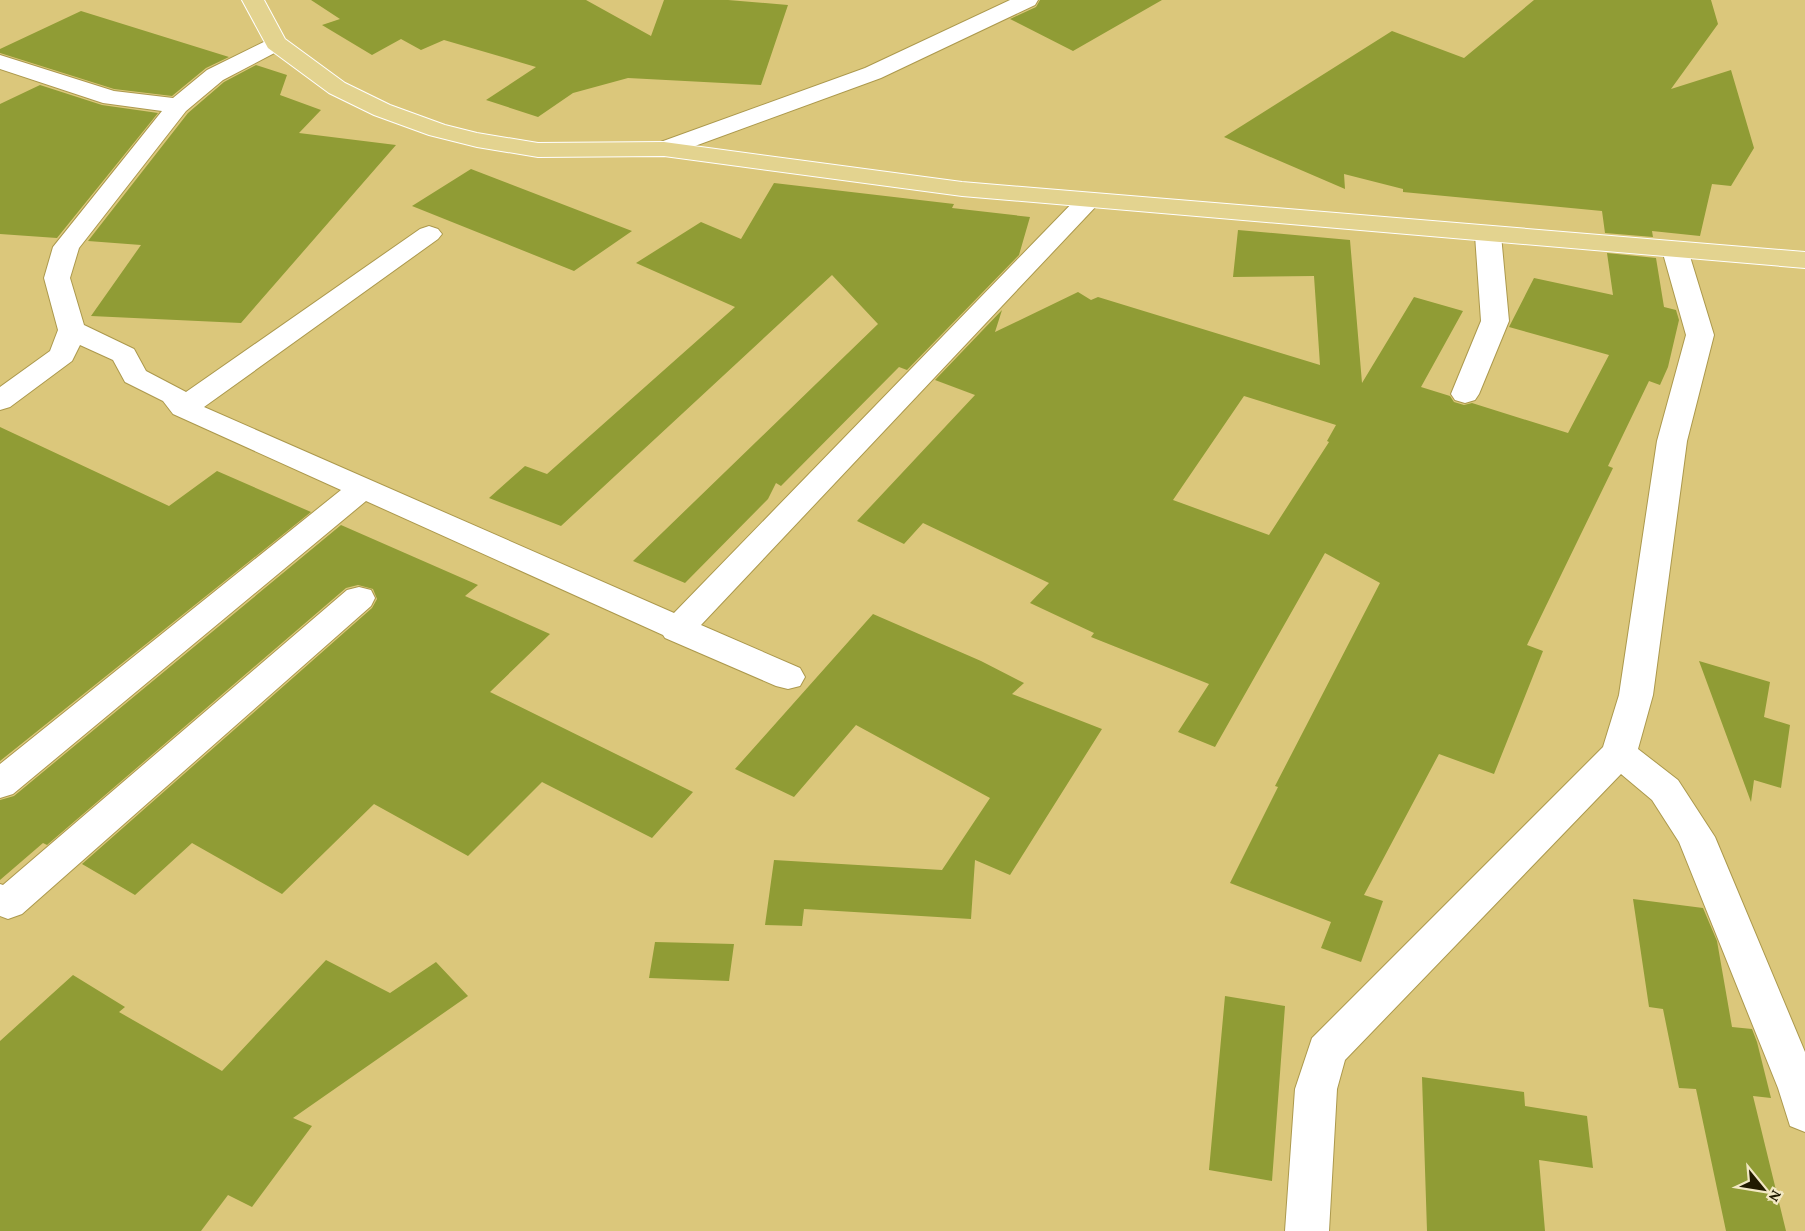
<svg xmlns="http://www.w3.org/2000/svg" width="1805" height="1231" font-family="'Crimson Pro',serif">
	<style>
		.building { fill: #909c35; fill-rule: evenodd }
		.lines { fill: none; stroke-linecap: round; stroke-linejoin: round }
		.minor-casing { stroke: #ac994d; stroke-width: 2 }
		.major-casing { stroke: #fff; stroke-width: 2 }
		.minor { fill: #fff; fill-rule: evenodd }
		.major { fill: #e3d38f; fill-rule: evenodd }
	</style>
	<rect width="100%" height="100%" fill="#dbc77b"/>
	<path class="building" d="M 311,0 L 586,0 L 651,36 L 664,0 L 728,0 L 788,5 L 761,85 L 628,78 L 573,93 L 538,117 L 486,100 L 536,67 L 444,40 L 421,50 L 401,39 L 372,55 L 322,25 L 340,19 Z
		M 1040,0 L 1162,0 L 1073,51 L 1010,19 L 1036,7 Z
		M 1534,0 L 1711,0 L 1718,24 L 1671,89 L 1731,70 L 1754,148 L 1731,186 L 1712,184 L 1700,236 L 1652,231 L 1653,237 L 1605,233 L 1602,211 L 1403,192 L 1403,189 L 1344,174 L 1345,189 L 1224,137 L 1392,31 L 1464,58 Z
		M 81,11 L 229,57 L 206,68 L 172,96 L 114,89 L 0,53 L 0,49 Z
		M 256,65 L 287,75 L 280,95 L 321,110 L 299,133 L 396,145 L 241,323 L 91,316 L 141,245 L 88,241 L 188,113 L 224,82 Z
		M 40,85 L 102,105 L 158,113 L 57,238 L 0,234 L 0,104 Z
		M 471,169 L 632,231 L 574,271 L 412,206 Z
		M 774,183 L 954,204 L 952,208 L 1030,217 L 1019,255 L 907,370 L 899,367 L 781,486 L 776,483 L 768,499 L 685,583 L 633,561 L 878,324 L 832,275 L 561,526 L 489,498 L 525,466 L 547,474 L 735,307 L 636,263 L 701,222 L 741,239 Z
		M 1238,230 L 1350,240 L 1362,383 L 1414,297 L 1463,311 L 1421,387 L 1450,396 L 1454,402 L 1464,405 L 1472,403 L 1568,433 L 1609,355 L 1509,327 L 1534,278 L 1613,295 L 1607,253 L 1656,258 L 1664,307 L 1676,310 L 1679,320 L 1668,367 L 1660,385 L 1649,381 L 1608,466 L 1613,468 L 1527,645 L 1543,651 L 1494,774 L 1439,754 L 1364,895 L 1383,901 L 1361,962 L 1321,948 L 1331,922 L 1230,883 L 1278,787 L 1275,786 L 1380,583 L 1325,553 L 1215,747 L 1178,732 L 1209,684 L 1091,637 L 1094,633 L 1030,603 L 1049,583 L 923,523 L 904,544 L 857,521 L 975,395 L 935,380 L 1002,310 L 995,332 L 1078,292 L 1091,300 L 1098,297 L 1320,365 L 1314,276 L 1233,277 ZM 1244,396 L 1336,425 L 1327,441 L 1329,442 L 1269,535 L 1173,500 Z
		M 0,427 L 169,506 L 217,471 L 311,512 L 0,761 Z
		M 341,525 L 478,585 L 465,596 L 550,634 L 490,692 L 693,792 L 652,838 L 542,782 L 468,856 L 374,804 L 282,894 L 192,843 L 135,895 L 82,864 L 372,608 L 377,599 L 373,589 L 358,585 L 346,588 L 47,845 L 43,843 L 0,880 L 0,800 L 14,796 Z
		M 873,614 L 981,661 L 1024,683 L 1012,694 L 1102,729 L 1010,875 L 975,860 L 971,919 L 804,909 L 802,926 L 765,925 L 774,860 L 942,870 L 990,798 L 856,725 L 794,797 L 735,769 Z
		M 1699,661 L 1770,682 L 1764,717 L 1790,725 L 1781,788 L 1754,780 L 1751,802 Z
		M 1633,899 L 1703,908 L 1717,941 L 1732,1027 L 1752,1029 L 1757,1042 L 1771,1098 L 1753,1096 L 1786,1231 L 1726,1231 L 1696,1089 L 1679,1088 L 1663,1009 L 1649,1007 Z
		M 655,942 L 734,944 L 729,981 L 649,978 Z
		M 326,960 L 390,993 L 436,962 L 468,996 L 293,1118 L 312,1126 L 252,1207 L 228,1195 L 201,1231 L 0,1231 L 0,1041 L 73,975 L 125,1007 L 119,1012 L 222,1071 Z
		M 1225,996 L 1285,1006 L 1272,1181 L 1209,1170 Z
		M 1422,1077 L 1524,1092 L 1525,1106 L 1587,1116 L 1593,1168 L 1539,1160 L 1545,1231 L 1427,1231 Z"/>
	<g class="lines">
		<g class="minor-casing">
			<path id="minor" d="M 1010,0 L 1038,0 L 1035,5 L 881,78 L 673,154 L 664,156 L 655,154 L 652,149 L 655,144 L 865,68 Z
				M 276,36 L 284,38 L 287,43 L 284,48 L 223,80 L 186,111 L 79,248 L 70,278 L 84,325 L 134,349 L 146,371 L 186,392 L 420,229 L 429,226 L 438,229 L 442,234 L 438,239 L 204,407 L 674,613 L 1079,196 L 1088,193 L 1097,196 L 1101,201 L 701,625 L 800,668 L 805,677 L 800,686 L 788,689 L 776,686 L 665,638 L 663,635 L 366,501 L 13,794 L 0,798 L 0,764 L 341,490 L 173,414 L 163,401 L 125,382 L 113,360 L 80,345 L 72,361 L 10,407 L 0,410 L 0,387 L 50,351 L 58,330 L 44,278 L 53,247 L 162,111 L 103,103 L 0,69 L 0,55 L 114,91 L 173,98 L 207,70 Z
				M 1488,227 L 1497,230 L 1501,235 L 1509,321 L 1479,394 L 1475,400 L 1465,403 L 1455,400 L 1451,394 L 1481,321 L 1475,235 L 1479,230 Z
				M 1675,242 L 1684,244 L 1688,250 L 1714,335 L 1687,441 L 1653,695 L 1638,749 L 1678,780 L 1715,837 L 1805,1052 L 1805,1132 L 1790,1126 L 1778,1088 L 1679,842 L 1652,800 L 1621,774 L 1345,1060 L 1337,1089 L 1329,1231 L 1285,1231 L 1295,1089 L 1312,1038 L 1603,747 L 1619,695 L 1657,441 L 1686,335 L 1662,250 L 1666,244 Z
				M 359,587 L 371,590 L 375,598 L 371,606 L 22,914 L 8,919 L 0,916 L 0,884 L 3,885 L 347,590 Z"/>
		</g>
		<g class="major-casing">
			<path id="major" d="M 242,0 L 264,0 L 285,39 L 345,83 L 390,105 L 445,125 L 477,133 L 538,143 L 664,142 L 962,182 L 1805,252 L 1805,268 L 962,196 L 664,156 L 538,157 L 477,147 L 429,135 L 374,115 L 329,93 L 268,48 Z"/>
		</g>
		<use href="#minor" class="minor"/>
		<use href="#major" class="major"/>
	</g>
	<g transform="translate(1763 1189) rotate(120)" stroke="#f2e8c3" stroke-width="4.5" paint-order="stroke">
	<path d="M0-4.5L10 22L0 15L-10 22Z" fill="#211a00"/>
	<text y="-9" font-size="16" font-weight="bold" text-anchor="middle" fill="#211a00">N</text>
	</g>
</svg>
